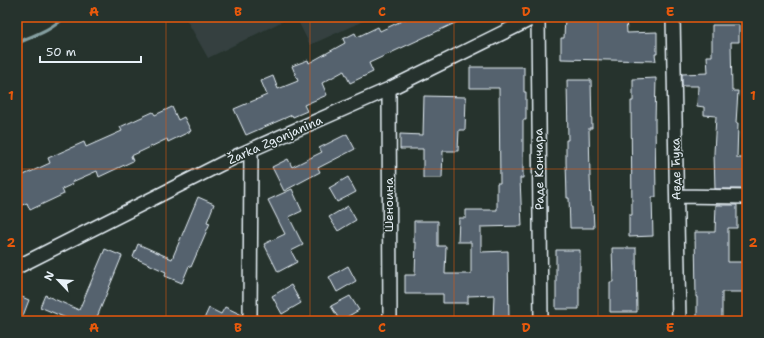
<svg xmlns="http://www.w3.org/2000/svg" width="764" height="338" font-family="'Shantell Sans',sans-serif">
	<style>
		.built { fill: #344140 }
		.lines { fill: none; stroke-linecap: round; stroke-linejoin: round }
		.stream { stroke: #859fa1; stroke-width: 4 }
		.building { fill: #54626e; stroke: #e8f1f8 }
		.street-casing { stroke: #e8f1f8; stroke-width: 16 }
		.street { stroke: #26332d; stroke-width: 13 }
		.grid { fill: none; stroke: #e8590c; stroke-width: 1; stroke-opacity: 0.55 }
		.labels { text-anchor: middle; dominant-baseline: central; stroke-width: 3; stroke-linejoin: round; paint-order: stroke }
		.street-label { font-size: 12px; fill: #e8f1f8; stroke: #26332d }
		.neatline { fill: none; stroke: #e8590c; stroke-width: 1.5 }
		.grid-label { font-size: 13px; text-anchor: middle; font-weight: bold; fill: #e8590c }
	</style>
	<rect width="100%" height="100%" fill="#26332d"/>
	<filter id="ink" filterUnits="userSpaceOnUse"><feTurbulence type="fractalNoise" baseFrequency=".025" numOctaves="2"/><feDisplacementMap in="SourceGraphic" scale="8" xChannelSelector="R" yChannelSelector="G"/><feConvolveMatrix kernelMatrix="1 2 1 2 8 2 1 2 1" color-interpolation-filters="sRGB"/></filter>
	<g filter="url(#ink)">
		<path class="built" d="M 185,17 L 291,17 L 208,58 Z
			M 296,17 L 372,17 L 310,45 Z"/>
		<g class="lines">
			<path class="stream" d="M 17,43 C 33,36 52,30 64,17"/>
		</g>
		<path class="building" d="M 410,17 L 468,17 L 369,63 L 373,72 L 350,83 L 344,71 L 322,83 L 327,95 L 304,105 L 307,111 L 293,117 L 292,115 L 246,135 L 234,109 L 267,95 L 261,81 L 273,76 L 278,89 L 298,81 L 292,66 L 308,60 L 309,63 L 345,43 L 343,39 L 355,33 L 357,37 L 378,27 L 380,31 Z
			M 565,17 L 626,17 L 627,33 L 657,32 L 657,54 L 655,54 L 656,61 L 561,59 L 561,38 L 564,38 Z
			M 712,25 L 739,25 L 739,42 L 731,42 L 732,91 L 738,91 L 736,123 L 738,123 L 737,158 L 747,158 L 747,189 L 715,189 L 714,153 L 716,116 L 704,115 L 704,107 L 697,106 L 698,86 L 682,86 L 682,74 L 708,73 L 707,56 L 712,56 Z
			M 470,67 L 524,67 L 524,92 L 526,92 L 526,120 L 523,120 L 523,178 L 520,178 L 522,226 L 481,227 L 481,252 L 508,251 L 509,321 L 493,321 L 494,295 L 468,296 L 468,303 L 443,303 L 443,294 L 405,294 L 405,275 L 415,275 L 416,243 L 414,243 L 414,221 L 438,221 L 438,246 L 446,246 L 445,274 L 471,274 L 471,242 L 458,242 L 459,218 L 466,218 L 466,210 L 497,210 L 497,183 L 500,183 L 499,88 L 470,88 Z
			M 656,78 L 655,122 L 656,197 L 652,197 L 653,236 L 629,237 L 629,215 L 632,215 L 631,101 L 633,101 L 633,79 Z
			M 567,80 L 591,80 L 592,128 L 589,128 L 590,176 L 591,206 L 593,206 L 594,228 L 570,228 L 569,198 L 567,198 L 566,162 L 566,140 L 568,140 Z
			M 424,96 L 466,97 L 465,130 L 459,130 L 458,151 L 443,151 L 442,178 L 423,178 L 423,149 L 400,149 L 400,134 L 423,135 Z
			M 172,107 L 178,120 L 184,117 L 191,131 L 168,142 L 167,139 L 142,151 L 131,156 L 133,161 L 99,177 L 97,171 L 72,182 L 73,184 L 62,189 L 64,194 L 30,210 L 27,203 L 17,207 L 17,178 L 50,163 L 48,158 L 84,142 L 86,147 L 122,131 L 120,127 L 153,112 L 155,115 Z
			M 347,134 L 355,149 L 318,168 L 320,172 L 284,191 L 272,167 L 288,159 L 292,167 L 322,152 L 319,148 Z
			M 348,177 L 356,192 L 337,202 L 329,188 Z
			M 292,189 L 302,211 L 289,217 L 303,245 L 291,251 L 297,262 L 278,272 L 264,244 L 285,234 L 268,200 Z
			M 198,197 L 214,204 L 207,222 L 210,223 L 191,267 L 189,266 L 182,283 L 165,276 L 166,272 L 133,257 L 138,244 L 172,259 Z
			M 716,205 L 737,205 L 737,228 L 728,228 L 728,262 L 747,262 L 747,292 L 722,292 L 722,321 L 697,321 L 697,297 L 696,297 L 695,232 L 715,232 Z
			M 348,206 L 356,220 L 338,231 L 329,217 Z
			M 612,248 L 636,248 L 637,312 L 610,312 L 610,282 L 613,282 Z
			M 105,249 L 122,256 L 97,317 L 105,321 L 73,321 L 40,307 L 45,295 L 79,310 Z
			M 556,250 L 580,250 L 580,271 L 579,271 L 579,309 L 556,309 Z
			M 348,266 L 356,281 L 337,292 L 329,277 Z
			M 291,285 L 301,303 L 282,314 L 272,296 Z
			M 17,295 L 29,300 L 21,321 L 17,321 Z
			M 350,296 L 359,310 L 340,321 L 331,306 Z
			M 225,307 L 242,315 L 242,321 L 203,321 L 209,308 L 221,314 Z"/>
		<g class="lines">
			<g class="street-casing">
				<path id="street" d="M 538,17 L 541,321
					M 673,17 L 679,321
					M 389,89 L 390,321
					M 677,196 L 747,197
					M 17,267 L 239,155 L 389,89 L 535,17
					M 250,321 L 251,150"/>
			</g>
			<use href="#street" class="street"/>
		</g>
	</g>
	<path class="grid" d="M 166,17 L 166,321M 310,17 L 310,321M 454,17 L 454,321M 598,17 L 598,321M 17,169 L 747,169"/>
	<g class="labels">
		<g class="street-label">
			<text transform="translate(275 140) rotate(-24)">Žarka Zgonjanina</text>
			<text transform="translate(539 169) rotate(-91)">Раде Кончара</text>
			<text transform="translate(676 169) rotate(-91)">Авде Ћука</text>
			<text transform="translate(389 205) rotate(-90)">Шеноина</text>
		</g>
	</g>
	<rect width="764" height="338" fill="none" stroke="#26332d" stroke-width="44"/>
	<g transform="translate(58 280) rotate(295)" stroke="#26332d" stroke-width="3" paint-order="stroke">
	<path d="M0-3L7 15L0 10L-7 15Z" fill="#e8f1f8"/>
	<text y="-6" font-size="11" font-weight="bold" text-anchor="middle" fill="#e8f1f8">N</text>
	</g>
	<path d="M40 56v6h101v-6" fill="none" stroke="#e8f1f8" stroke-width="2"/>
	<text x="46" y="56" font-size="12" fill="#e8f1f8" stroke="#26332d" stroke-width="3" paint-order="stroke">50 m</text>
	<rect x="22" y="22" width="720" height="294" class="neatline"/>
	<g class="grid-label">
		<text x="94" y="16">A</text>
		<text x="238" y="16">B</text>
		<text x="382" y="16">C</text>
		<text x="526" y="16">D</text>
		<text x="670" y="16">E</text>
		<text x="11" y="100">1</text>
		<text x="753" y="100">1</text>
		<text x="11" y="247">2</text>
		<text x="753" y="247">2</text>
		<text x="94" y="332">A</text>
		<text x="238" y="332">B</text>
		<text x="382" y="332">C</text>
		<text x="526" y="332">D</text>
		<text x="670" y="332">E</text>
	</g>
</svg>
